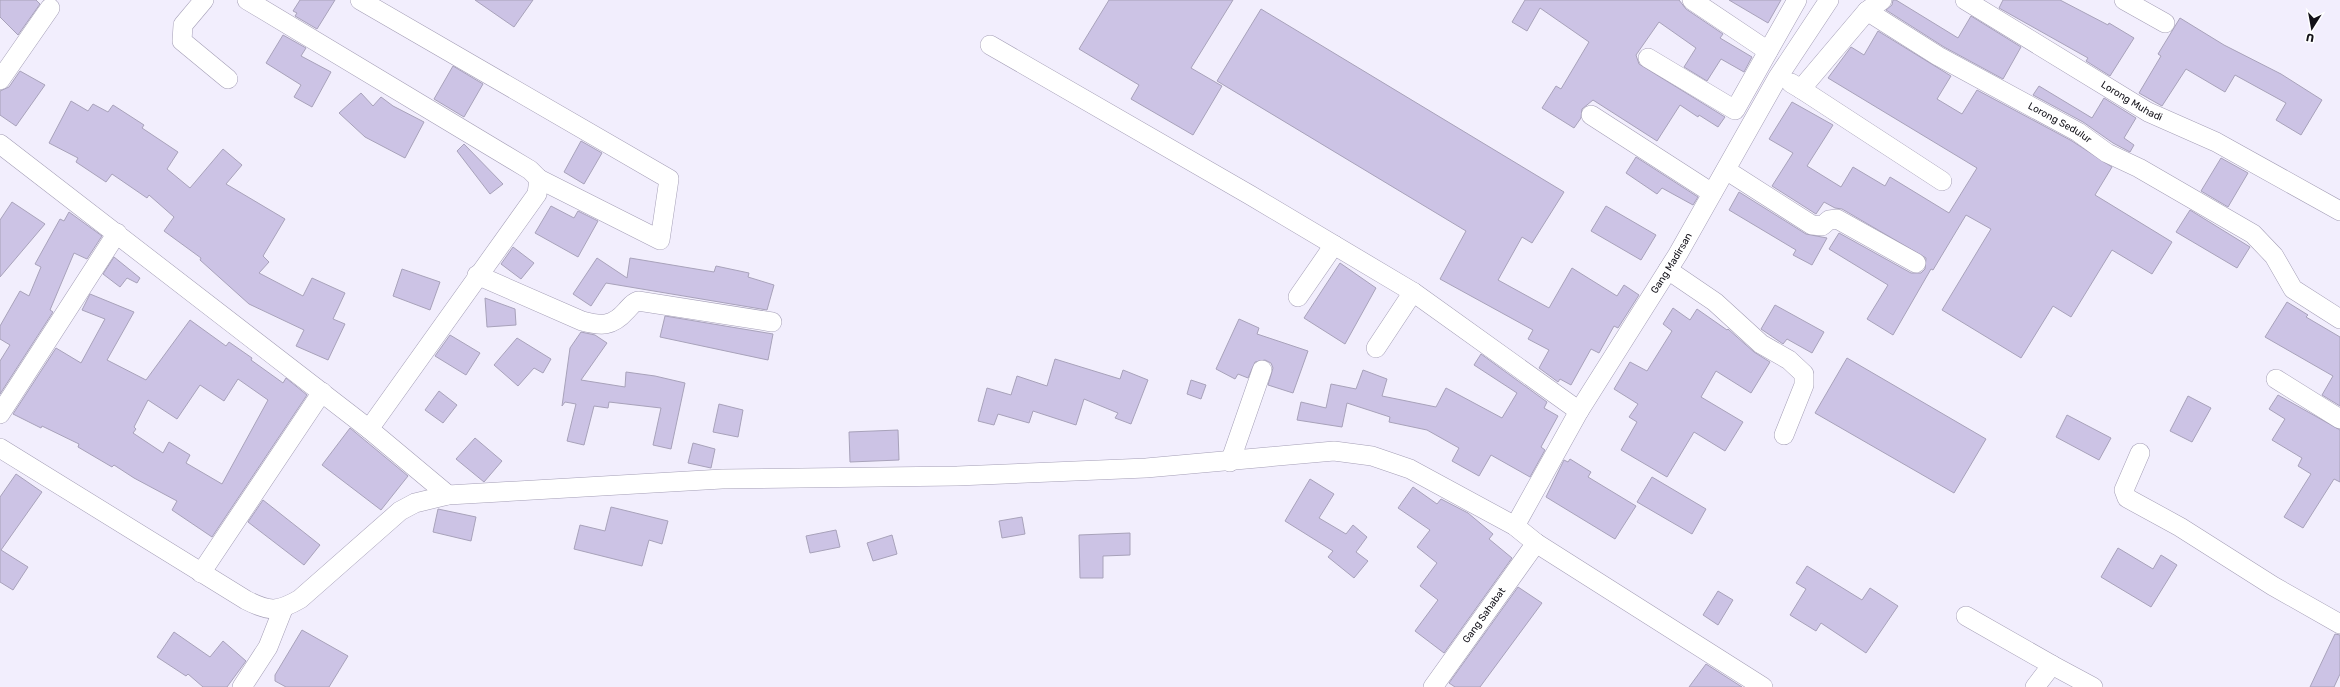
<svg xmlns="http://www.w3.org/2000/svg" width="2340" height="687" font-family="Rubik,sans-serif">
	<style>
		.building { fill: #ccc3e5; stroke: #a8a2ba; fill-rule: evenodd }
		.lines { fill: none; stroke-linecap: round; stroke-linejoin: round }
		.street-casing { stroke: #a49eb6; stroke-width: 20 }
		.street { stroke: #fff; stroke-width: 19 }
		.labels { text-anchor: middle; dominant-baseline: central; stroke-width: 3.5; stroke-linejoin: round; paint-order: stroke }
		.street-label { font-size: 10px; fill: #121018; stroke: #fff }
	</style>
	<rect width="100%" height="100%" fill="#f2eefd"/>
	<path class="building" d="M 0,0 L 36,0 L 40,4 L 18,35 L 0,17 Z
		M 300,0 L 335,0 L 317,29 L 295,16 L 297,13 L 293,11 Z
		M 475,0 L 533,0 L 514,27 Z
		M 1109,0 L 1233,0 L 1191,68 L 1222,86 L 1193,135 L 1131,99 L 1139,85 L 1079,49 Z
		M 1525,0 L 1679,0 L 1686,9 L 1723,34 L 1720,38 L 1752,57 L 1744,72 L 1721,59 L 1707,81 L 1684,67 L 1696,48 L 1659,22 L 1636,55 L 1639,64 L 1725,117 L 1718,127 L 1699,115 L 1698,117 L 1680,105 L 1657,141 L 1593,100 L 1582,109 L 1581,118 L 1574,128 L 1542,108 L 1556,86 L 1561,89 L 1589,42 L 1540,8 L 1527,31 L 1512,22 Z
		M 1729,0 L 1781,0 L 1768,23 Z
		M 1893,0 L 1896,0 L 1958,38 L 1971,16 L 2021,47 L 2003,79 L 1944,47 L 1886,10 L 1892,5 Z
		M 2003,0 L 2060,0 L 2108,25 L 2109,23 L 2134,38 L 2110,76 L 2086,61 L 2088,58 L 1999,8 Z
		M 1261,9 L 1564,192 L 1532,243 L 1522,237 L 1498,280 L 1549,308 L 1572,268 L 1617,296 L 1624,285 L 1639,295 L 1618,328 L 1614,326 L 1599,353 L 1591,349 L 1571,385 L 1560,379 L 1558,382 L 1539,368 L 1549,350 L 1528,339 L 1533,330 L 1440,279 L 1466,231 L 1217,81 Z
		M 2180,18 L 2224,45 L 2281,74 L 2322,100 L 2301,135 L 2276,120 L 2286,103 L 2235,75 L 2225,92 L 2186,69 L 2162,106 L 2139,93 L 2161,56 L 2158,54 Z
		M 1878,31 L 1951,76 L 1937,99 L 1962,114 L 1977,90 L 2072,141 L 2112,167 L 2095,195 L 2172,242 L 2152,274 L 2112,250 L 2071,317 L 2053,306 L 2021,358 L 1942,310 L 1991,229 L 1966,215 L 1933,270 L 1931,269 L 1893,335 L 1867,319 L 1888,285 L 1829,249 L 1839,233 L 1911,273 L 1921,273 L 1925,269 L 1926,258 L 1842,209 L 1835,208 L 1824,202 L 1816,214 L 1772,186 L 1793,153 L 1769,139 L 1792,102 L 1833,125 L 1807,166 L 1841,187 L 1853,167 L 1885,186 L 1890,177 L 1949,213 L 1977,168 L 1828,78 L 1851,47 L 1864,55 Z
		M 283,35 L 306,48 L 301,56 L 331,72 L 312,107 L 294,97 L 301,85 L 266,63 Z
		M 453,66 L 483,84 L 464,117 L 434,99 Z
		M 20,71 L 45,85 L 16,126 L 0,115 L 0,91 L 9,87 Z
		M 2039,86 L 2092,118 L 2104,98 L 2136,118 L 2124,138 L 2134,145 L 2130,152 L 2113,143 L 2083,122 L 2033,95 Z
		M 361,93 L 373,106 L 381,97 L 393,106 L 424,122 L 405,158 L 365,137 L 339,113 Z
		M 71,101 L 88,111 L 93,104 L 108,112 L 113,105 L 144,125 L 142,128 L 178,152 L 167,169 L 190,188 L 223,149 L 242,165 L 226,184 L 285,219 L 263,256 L 269,262 L 259,273 L 303,296 L 312,278 L 345,293 L 333,319 L 345,324 L 328,360 L 296,346 L 304,330 L 249,304 L 200,260 L 201,258 L 164,231 L 174,217 L 149,195 L 147,198 L 112,174 L 106,182 L 76,162 L 78,158 L 49,143 Z
		M 581,141 L 602,153 L 584,184 L 564,172 Z
		M 464,144 L 503,184 L 490,194 L 457,151 Z
		M 1636,157 L 1698,197 L 1693,205 L 1662,188 L 1657,194 L 1626,173 Z
		M 2221,158 L 2248,173 L 2228,207 L 2201,191 Z
		M 1739,192 L 1806,234 L 1827,238 L 1812,265 L 1793,255 L 1796,250 L 1729,210 Z
		M 12,202 L 45,224 L 0,277 L 0,220 Z
		M 551,206 L 574,218 L 578,211 L 598,221 L 578,257 L 535,233 Z
		M 1606,206 L 1656,235 L 1641,260 L 1591,231 Z
		M 2190,210 L 2250,247 L 2237,268 L 2176,232 Z
		M 69,212 L 102,236 L 87,259 L 74,253 L 50,310 L 53,312 L 0,394 L 0,361 L 10,345 L 0,339 L 0,326 L 20,291 L 29,296 L 41,267 L 35,264 L 60,219 L 64,221 Z
		M 513,247 L 534,263 L 521,279 L 501,264 Z
		M 114,257 L 140,278 L 137,283 L 127,278 L 120,287 L 103,274 Z
		M 597,258 L 627,278 L 630,258 L 714,272 L 716,266 L 749,273 L 748,277 L 774,285 L 767,310 L 606,283 L 591,306 L 573,294 Z
		M 1340,263 L 1376,288 L 1345,344 L 1304,318 Z
		M 402,269 L 440,282 L 430,310 L 393,296 Z
		M 90,294 L 134,312 L 107,360 L 146,380 L 190,320 L 226,346 L 229,342 L 252,358 L 251,360 L 283,383 L 286,378 L 307,395 L 212,537 L 172,510 L 177,501 L 134,478 L 114,465 L 112,467 L 78,447 L 79,444 L 42,426 L 41,428 L 13,414 L 56,348 L 81,363 L 105,319 L 82,310 ZM 238,379 L 268,400 L 222,484 L 186,463 L 190,455 L 169,442 L 163,453 L 133,433 L 136,429 L 134,427 L 148,400 L 177,419 L 200,385 L 224,401 Z
		M 485,298 L 515,309 L 516,325 L 487,327 Z
		M 2287,302 L 2308,315 L 2306,317 L 2340,337 L 2340,406 L 2322,395 L 2333,376 L 2265,337 Z
		M 1775,305 L 1824,332 L 1812,353 L 1787,339 L 1783,344 L 1761,329 Z
		M 1673,308 L 1690,320 L 1697,309 L 1727,330 L 1728,329 L 1754,352 L 1770,362 L 1751,393 L 1716,371 L 1701,397 L 1743,422 L 1725,451 L 1694,432 L 1667,477 L 1621,450 L 1637,422 L 1629,417 L 1638,404 L 1614,389 L 1630,362 L 1647,371 L 1672,331 L 1663,324 Z
		M 665,316 L 773,334 L 768,360 L 660,337 Z
		M 1239,319 L 1259,328 L 1257,334 L 1308,351 L 1293,393 L 1268,385 L 1273,368 L 1271,363 L 1265,360 L 1255,362 L 1248,378 L 1238,374 L 1235,379 L 1216,369 Z
		M 581,332 L 595,335 L 607,343 L 581,380 L 625,387 L 626,372 L 655,376 L 685,383 L 671,449 L 653,445 L 661,408 L 609,402 L 608,408 L 594,406 L 584,445 L 567,441 L 576,404 L 565,402 L 562,406 L 570,348 Z
		M 450,335 L 480,353 L 466,375 L 435,356 Z
		M 517,338 L 551,359 L 543,373 L 534,368 L 518,386 L 494,365 Z
		M 1481,354 L 1547,402 L 1544,408 L 1558,416 L 1541,447 L 1545,450 L 1530,477 L 1491,455 L 1479,476 L 1452,461 L 1459,448 L 1427,430 L 1389,422 L 1390,417 L 1347,403 L 1342,427 L 1297,420 L 1301,402 L 1326,408 L 1331,384 L 1356,389 L 1363,370 L 1387,379 L 1382,396 L 1436,407 L 1446,388 L 1502,418 L 1517,393 L 1474,365 Z
		M 1847,358 L 1986,439 L 1954,493 L 1815,413 Z
		M 1055,359 L 1120,379 L 1123,370 L 1148,380 L 1131,424 L 1115,418 L 1118,413 L 1084,399 L 1076,425 L 1033,411 L 1029,423 L 998,414 L 994,425 L 978,421 L 987,388 L 1011,395 L 1017,376 L 1047,386 Z
		M 1191,380 L 1206,385 L 1201,399 L 1187,394 Z
		M 439,391 L 457,405 L 443,423 L 425,410 Z
		M 2278,395 L 2340,430 L 2340,482 L 2334,479 L 2303,528 L 2284,517 L 2311,474 L 2298,466 L 2302,458 L 2272,440 L 2285,419 L 2269,409 Z
		M 2188,396 L 2211,408 L 2192,442 L 2170,431 Z
		M 719,404 L 743,410 L 738,437 L 713,432 Z
		M 2067,415 L 2111,438 L 2099,460 L 2056,437 Z
		M 350,428 L 408,476 L 381,510 L 322,465 Z
		M 898,430 L 899,460 L 850,462 L 849,432 Z
		M 475,438 L 502,461 L 484,482 L 456,459 Z
		M 693,443 L 715,449 L 711,468 L 688,463 Z
		M 1570,459 L 1591,472 L 1588,477 L 1636,506 L 1615,539 L 1546,497 L 1564,460 L 1568,462 Z
		M 16,474 L 42,492 L 1,550 L 28,567 L 13,590 L 0,582 L 0,497 Z
		M 1652,477 L 1706,509 L 1692,534 L 1637,502 Z
		M 1310,479 L 1334,494 L 1319,518 L 1346,534 L 1353,525 L 1367,537 L 1356,552 L 1368,561 L 1354,578 L 1328,557 L 1333,551 L 1285,521 Z
		M 1413,487 L 1437,504 L 1441,499 L 1468,513 L 1493,534 L 1489,539 L 1512,558 L 1444,653 L 1415,631 L 1438,600 L 1420,586 L 1437,563 L 1417,547 L 1430,530 L 1398,508 Z
		M 263,500 L 320,545 L 304,565 L 248,522 Z
		M 611,507 L 668,521 L 662,544 L 649,540 L 642,566 L 574,549 L 580,525 L 605,531 Z
		M 438,509 L 476,517 L 471,541 L 433,532 Z
		M 1022,517 L 1025,534 L 1002,538 L 999,521 Z
		M 836,530 L 840,547 L 810,553 L 806,536 Z
		M 1130,533 L 1130,555 L 1103,556 L 1103,578 L 1080,578 L 1079,535 Z
		M 892,535 L 897,554 L 873,561 L 867,543 Z
		M 2118,548 L 2153,569 L 2161,555 L 2177,565 L 2151,607 L 2101,577 Z
		M 1807,566 L 1862,600 L 1870,588 L 1898,606 L 1866,653 L 1821,623 L 1816,631 L 1790,615 L 1806,589 L 1796,583 Z
		M 1518,587 L 1542,603 L 1480,687 L 1455,687 L 1449,683 Z
		M 1718,591 L 1733,600 L 1718,625 L 1703,615 Z
		M 302,630 L 348,656 L 329,687 L 286,687 L 275,681 L 275,675 Z
		M 174,632 L 210,657 L 223,641 L 246,661 L 227,687 L 203,687 L 188,674 L 186,676 L 157,657 Z
		M 2335,634 L 2340,635 L 2340,674 L 2334,687 L 2310,687 Z
		M 1706,664 L 1742,687 L 1689,687 Z"/>
	<g class="lines">
		<g class="street-casing">
			<g id="street">
				<path d="M 204,0 L 183,25 L 182,41 L 228,79"/>
				<path d="M 247,0 L 530,170 L 539,179 L 537,194 L 369,429"/>
				<path d="M 360,0 L 669,179 L 660,240 L 539,179"/>
				<path d="M 1692,0 L 1768,51"/>
				<path id="s1" d="M 1965,0 L 2148,112 L 2216,142 L 2340,211"/>
				<path d="M 2124,0 L 2165,23"/>
				<path id="s2" d="M 1867,11 L 1938,56 L 2078,132 L 2107,153 L 2139,168 L 2253,234 L 2274,256 L 2293,289 L 2340,319"/>
				<path d="M 990,45 L 1250,195 L 1413,292 L 1579,411"/>
				<path d="M 1648,58 L 1735,110 L 1797,0"/>
				<path d="M 0,80 L 50,8"/>
				<path d="M 1791,83 L 1801,89 L 1867,11 L 1882,0"/>
				<path d="M 1801,89 L 1942,181"/>
				<path d="M 1591,115 L 1712,193"/>
				<path d="M 0,144 L 369,429 L 448,495"/>
				<path d="M 1726,170 L 1812,225 L 1822,226 L 1829,220 L 1837,219 L 1916,263"/>
				<path d="M 1668,270 L 1715,302 L 1761,344 L 1789,360 L 1804,374 L 1804,385 L 1784,435"/>
				<path d="M 477,275 L 582,321 C 601,326 612,327 626,311 C 630,307 632,303 638,301 L 772,322"/>
				<path d="M 1298,297 L 1334,245"/>
				<path d="M 1376,348 L 1413,292"/>
				<path d="M 2276,379 L 2340,419"/>
				<path d="M 0,414 L 117,233"/>
				<path d="M 0,448 L 246,600 C 269,612 278,612 300,599 L 400,511 L 415,503 L 448,495 L 722,479 L 957,476 L 1146,468 L 1334,451 L 1372,456 L 1410,469 L 1515,526 L 1536,543 L 1763,687"/>
				<path d="M 2140,453 L 2124,490 L 2127,498 L 2180,527 L 2273,586 L 2340,624"/>
				<path d="M 1230,462 L 1262,370"/>
				<path id="s3" d="M 1515,526 L 1579,411 L 1678,254 L 1778,77 L 1829,0"/>
				<path d="M 201,573 L 322,392"/>
				<path d="M 1966,616 L 2052,665"/>
				<path d="M 242,687 L 268,647 L 283,609"/>
				<path id="s4" d="M 1433,687 L 1536,543"/>
				<path d="M 2035,687 L 2052,665 L 2093,687"/>
			</g>
		</g>
		<use href="#street" class="street"/>
	</g>
	<g class="labels">
		<g class="street-label">
			<text stroke="none"><textPath href="#s1" startOffset="195">Lorong Muhadi</textPath></text>
			<text stroke="none"><textPath href="#s2" startOffset="223">Lorong Sedulur</textPath></text>
			<text stroke="none"><textPath href="#s3" startOffset="306">Gang Madirsan</textPath></text>
			<text stroke="none"><textPath href="#s4" startOffset="88">Gang Sahabat</textPath></text>
		</g>
	</g>
	<g transform="translate(2312 28) rotate(191)" stroke="#ffffff" stroke-width="3" paint-order="stroke">
	<path d="M0-3L7 15L0 10L-7 15Z" fill="#121018"/>
	<text y="-6" font-size="11" font-weight="bold" text-anchor="middle" fill="#121018">U</text>
	</g>
</svg>
